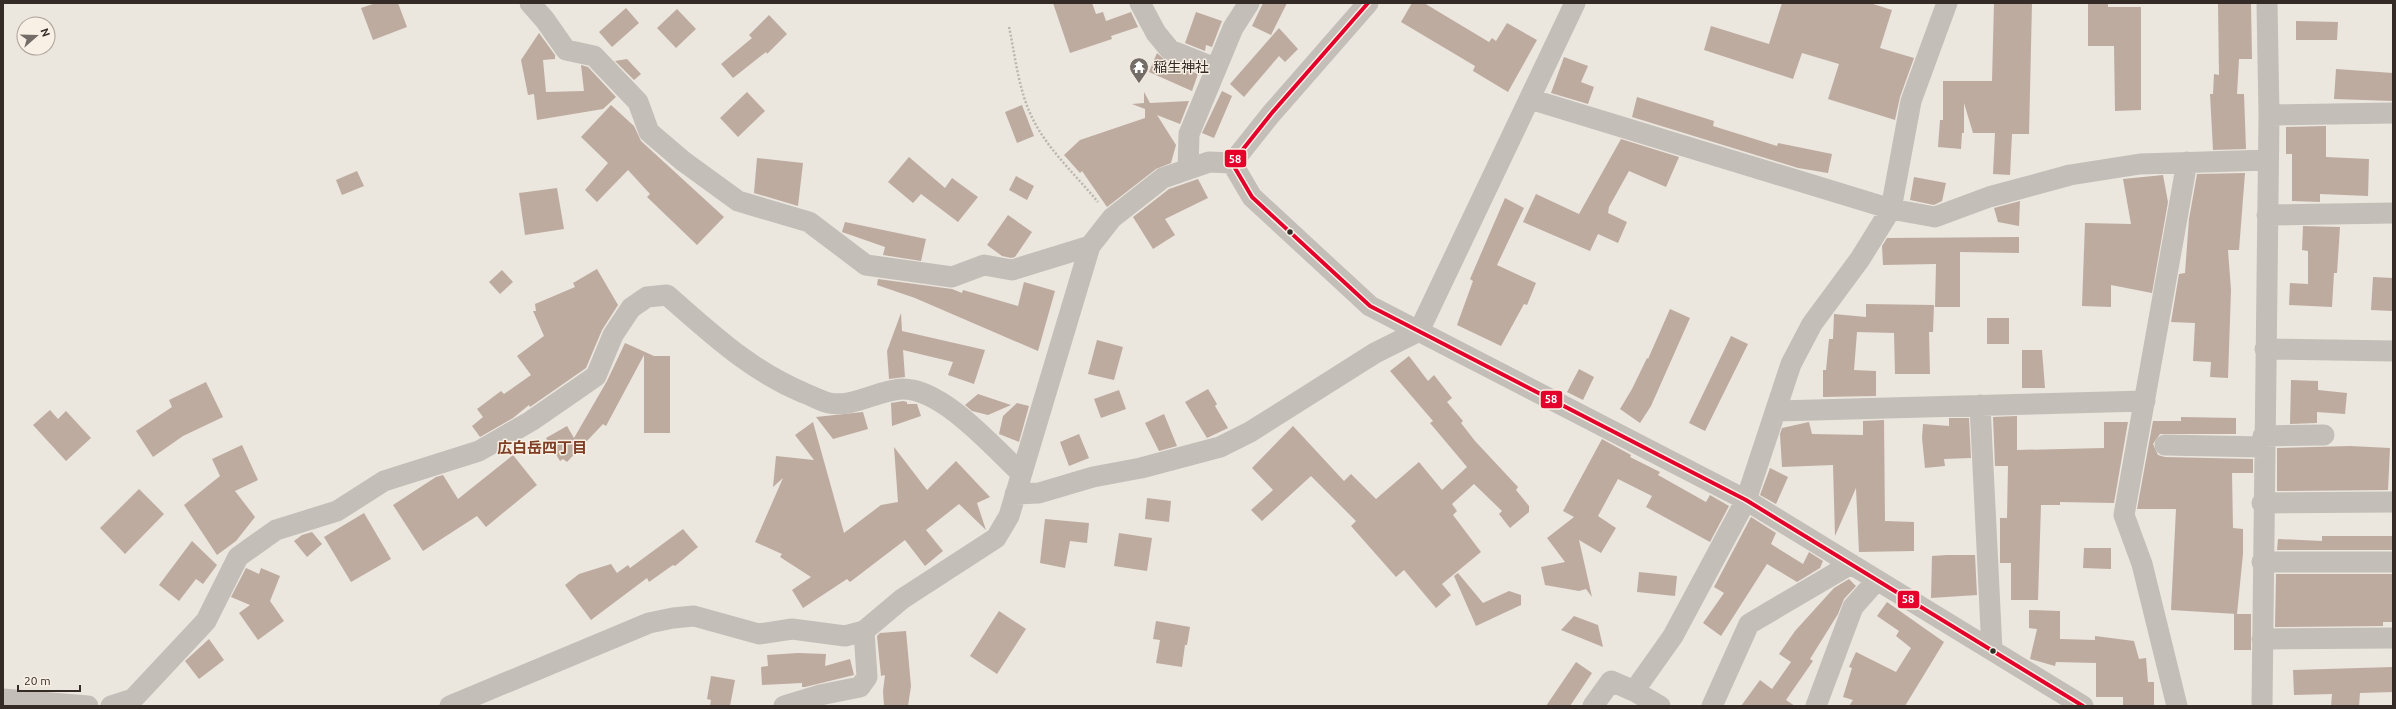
<svg xmlns="http://www.w3.org/2000/svg" width="2396" height="709" font-family="Ubuntu,'Noto Sans JP',sans-serif">
	<style>
		.building { fill: #beaba0 }
		.lines { fill: none; stroke-linecap: round; stroke-linejoin: round }
		.path { stroke: #bcb6b0; stroke-width: 2.5; stroke-dasharray: 2 2; stroke-linecap: butt }
		.minor { stroke: #c3beb8; stroke-width: 21 }
		.bus-1-casing { stroke: #f8f0e5; stroke-width: 7 }
		.bus-1 { stroke: #e4002b; stroke-width: 4 }
		.bus-dot { fill: #342b27; stroke: #f8f0e5; stroke-width: 1.5 }
		.labels { text-anchor: middle; dominant-baseline: central; stroke-width: 3; stroke-linejoin: round; paint-order: stroke }
		.poi-label { font-size: 14px; fill: #342b27; stroke: #f8f0e5; text-anchor: start }
		.neighbourhood-label { font-size: 15px; font-weight: bold; fill: #7f3e23; stroke: #f8f0e5 }
		.line-badge { stroke: #f8f0e5; stroke-width: 1.5 }
		.badge-label { font-size: 11px; text-anchor: middle; font-weight: bold; fill: #fff }
	</style>
	<rect width="100%" height="100%" fill="#ebe6de"/>
	<path class="building" d="M 376,3 L 398,3 L 407,27 L 373,40 L 361,8 Z
		M 1053,3 L 1092,3 L 1096,14 L 1103,12 L 1106,21 L 1131,12 L 1138,27 L 1111,36 L 1112,39 L 1070,53 Z
		M 1263,3 L 1287,3 L 1271,35 L 1252,26 Z
		M 1412,3 L 1424,3 L 1489,42 L 1492,38 L 1496,41 L 1507,23 L 1537,40 L 1508,92 L 1473,71 L 1475,66 L 1401,22 Z
		M 1782,3 L 1870,3 L 1892,10 L 1880,48 L 1914,58 L 1900,97 L 1895,120 L 1828,99 L 1839,64 L 1802,53 L 1793,79 L 1704,50 L 1711,26 L 1769,44 Z
		M 1994,3 L 2032,3 L 2029,134 L 2012,134 L 2010,175 L 1993,174 L 1995,133 L 1973,133 L 1964,103 L 1964,133 L 1962,133 L 1961,149 L 1938,147 L 1940,120 L 1943,120 L 1943,81 L 1992,81 Z
		M 2088,3 L 2108,3 L 2108,7 L 2141,7 L 2141,110 L 2115,111 L 2114,46 L 2088,46 Z
		M 2218,3 L 2251,3 L 2252,59 L 2239,59 L 2237,94 L 2244,94 L 2246,149 L 2213,150 L 2210,94 L 2213,94 L 2214,74 L 2219,75 Z
		M 626,8 L 639,23 L 612,47 L 599,32 Z
		M 677,9 L 696,29 L 676,48 L 657,28 Z
		M 1196,12 L 1222,21 L 1212,47 L 1206,45 L 1205,51 L 1185,43 Z
		M 769,15 L 787,34 L 767,54 L 766,52 L 733,78 L 721,64 L 752,38 L 749,35 Z
		M 2296,21 L 2338,22 L 2337,40 L 2296,40 Z
		M 1279,28 L 1298,49 L 1285,62 L 1279,56 L 1244,97 L 1230,84 Z
		M 539,33 L 555,55 L 555,59 L 543,60 L 546,92 L 584,91 L 581,65 L 588,67 L 616,97 L 603,109 L 537,120 L 534,94 L 528,95 L 521,60 Z
		M 1157,53 L 1166,61 L 1198,74 L 1192,91 L 1149,72 Z
		M 1564,57 L 1588,66 L 1581,82 L 1594,87 L 1588,104 L 1551,93 Z
		M 627,59 L 641,74 L 634,80 L 615,61 Z
		M 2336,69 L 2393,73 L 2393,101 L 2334,99 Z
		M 1222,91 L 1232,96 L 1214,138 L 1202,133 Z
		M 747,92 L 765,111 L 738,137 L 720,118 Z
		M 1144,92 L 1150,103 L 1189,101 L 1180,124 L 1157,115 L 1176,145 L 1171,163 L 1156,169 L 1107,207 L 1082,171 L 1080,173 L 1064,155 L 1080,140 L 1145,118 L 1145,109 L 1132,104 L 1144,103 Z
		M 1637,97 L 1714,121 L 1713,126 L 1777,146 L 1778,143 L 1832,154 L 1828,173 L 1798,168 L 1632,117 Z
		M 611,105 L 634,126 L 641,141 L 724,217 L 697,245 L 647,197 L 650,194 L 628,170 L 597,202 L 585,190 L 608,163 L 581,137 Z
		M 1022,105 L 1034,136 L 1017,143 L 1005,112 Z
		M 2326,126 L 2326,157 L 2369,159 L 2368,196 L 2320,194 L 2320,202 L 2292,201 L 2292,154 L 2286,154 L 2286,127 Z
		M 1621,139 L 1679,157 L 1666,187 L 1629,171 L 1609,207 L 1608,213 L 1627,222 L 1618,243 L 1598,234 L 1590,251 L 1523,222 L 1536,194 L 1579,214 Z
		M 909,157 L 945,188 L 952,178 L 978,197 L 958,222 L 921,194 L 913,203 L 888,182 Z
		M 757,158 L 803,163 L 798,206 L 754,193 Z
		M 357,171 L 364,186 L 342,195 L 336,180 Z
		M 2245,173 L 2239,250 L 2228,250 L 2231,290 L 2228,378 L 2210,377 L 2211,362 L 2193,361 L 2195,323 L 2171,322 L 2179,274 L 2185,273 L 2189,219 L 2197,174 Z
		M 2163,175 L 2168,202 L 2152,293 L 2111,285 L 2111,307 L 2082,306 L 2085,223 L 2131,224 L 2123,179 Z
		M 1016,176 L 1034,186 L 1027,200 L 1009,190 Z
		M 1914,177 L 1946,183 L 1942,201 L 1934,205 L 1910,200 Z
		M 1198,179 L 1208,198 L 1165,219 L 1175,235 L 1153,249 L 1133,217 L 1169,189 Z
		M 557,188 L 564,229 L 525,235 L 519,193 Z
		M 1505,198 L 1524,208 L 1497,265 L 1536,283 L 1527,305 L 1524,304 L 1501,346 L 1457,325 L 1473,281 L 1470,279 Z
		M 2020,201 L 2019,226 L 1998,222 L 1994,208 Z
		M 1008,215 L 1032,232 L 1015,257 L 1011,258 L 1002,256 L 987,245 Z
		M 845,222 L 926,239 L 921,261 L 883,255 L 885,247 L 842,232 Z
		M 2303,226 L 2340,227 L 2337,273 L 2334,273 L 2332,307 L 2289,305 L 2290,283 L 2308,284 L 2308,251 L 2302,250 Z
		M 2019,237 L 2019,253 L 1960,252 L 1960,307 L 1935,307 L 1936,264 L 1883,265 L 1882,246 L 1887,238 Z
		M 597,269 L 618,305 L 602,330 L 586,368 L 530,407 L 529,405 L 513,418 L 480,437 L 472,426 L 483,417 L 477,409 L 501,391 L 504,394 L 531,375 L 517,356 L 544,336 L 533,311 L 536,311 L 535,304 L 575,287 L 573,283 Z
		M 502,270 L 513,282 L 500,294 L 489,282 Z
		M 2373,277 L 2393,278 L 2393,311 L 2371,310 Z
		M 878,279 L 952,289 L 962,293 L 963,290 L 1018,306 L 1024,282 L 1055,291 L 1038,351 L 915,298 L 877,285 Z
		M 1866,304 L 1934,305 L 1933,332 L 1929,332 L 1930,374 L 1895,374 L 1894,333 L 1857,332 L 1854,370 L 1876,371 L 1876,396 L 1823,397 L 1823,370 L 1826,370 L 1829,339 L 1833,339 L 1834,314 L 1866,317 Z
		M 1670,309 L 1690,318 L 1651,406 L 1640,423 L 1620,409 L 1632,389 L 1647,358 L 1648,359 Z
		M 901,313 L 902,331 L 985,350 L 974,384 L 948,375 L 953,362 L 903,350 L 905,377 L 889,379 L 887,351 Z
		M 1987,318 L 2009,318 L 2009,344 L 1987,344 Z
		M 1731,336 L 1748,344 L 1705,431 L 1689,423 Z
		M 1097,340 L 1123,347 L 1114,380 L 1088,374 Z
		M 625,343 L 654,356 L 670,356 L 670,433 L 644,433 L 644,355 L 606,426 L 603,424 L 567,462 L 563,459 L 560,461 L 546,438 L 567,426 L 574,438 L 607,381 Z
		M 2022,350 L 2042,350 L 2045,388 L 2022,388 Z
		M 1409,356 L 1428,381 L 1434,375 L 1452,398 L 1447,402 L 1463,421 L 1461,423 L 1475,441 L 1518,487 L 1516,490 L 1529,506 L 1529,512 L 1510,528 L 1499,514 L 1502,511 L 1474,484 L 1452,504 L 1457,511 L 1453,515 L 1481,552 L 1442,584 L 1451,595 L 1436,608 L 1404,570 L 1396,577 L 1351,526 L 1356,521 L 1311,476 L 1262,521 L 1251,510 L 1273,490 L 1252,468 L 1293,426 L 1344,481 L 1351,474 L 1376,499 L 1419,462 L 1442,490 L 1467,467 L 1430,423 L 1433,421 L 1390,371 Z
		M 1579,369 L 1594,377 L 1583,400 L 1567,392 Z
		M 2291,380 L 2318,381 L 2318,390 L 2347,393 L 2345,414 L 2317,412 L 2317,423 L 2290,424 Z
		M 206,382 L 223,417 L 183,436 L 153,457 L 136,431 L 172,407 L 169,400 Z
		M 1208,389 L 1217,404 L 1215,406 L 1228,428 L 1207,438 L 1185,402 Z
		M 1119,390 L 1126,409 L 1101,418 L 1094,399 Z
		M 978,394 L 1011,405 L 988,415 L 972,411 L 965,405 Z
		M 903,401 L 907,402 L 907,404 L 917,404 L 921,416 L 892,426 L 891,403 Z
		M 1017,403 L 1029,406 L 1019,442 L 999,434 L 1003,416 Z
		M 50,410 L 58,419 L 66,411 L 91,438 L 66,461 L 33,425 Z
		M 863,412 L 868,429 L 833,439 L 816,417 Z
		M 1164,414 L 1177,446 L 1159,451 L 1145,423 Z
		M 2017,416 L 2017,450 L 2104,448 L 2104,422 L 2128,422 L 2114,503 L 2060,502 L 2060,505 L 2041,505 L 2038,600 L 2011,600 L 2011,563 L 2000,563 L 2000,518 L 2007,518 L 2008,466 L 1995,466 L 1993,417 Z
		M 2181,417 L 2236,418 L 2236,434 L 2160,434 L 2153,444 L 2158,455 L 2165,457 L 2253,459 L 2253,473 L 2232,473 L 2233,528 L 2243,529 L 2243,554 L 2237,614 L 2171,610 L 2176,509 L 2137,509 L 2153,421 L 2181,421 Z
		M 1949,418 L 1969,418 L 1971,458 L 1944,459 L 1945,466 L 1925,468 L 1922,438 L 1923,424 L 1949,426 Z
		M 1884,420 L 1885,521 L 1914,522 L 1914,551 L 1859,552 L 1856,488 L 1835,536 L 1833,465 L 1782,467 L 1780,434 L 1782,428 L 1809,422 L 1812,434 L 1863,435 L 1863,421 Z
		M 813,422 L 844,533 L 881,505 L 898,502 L 894,447 L 927,490 L 956,461 L 990,497 L 977,503 L 986,530 L 959,504 L 926,530 L 943,551 L 925,566 L 905,540 L 850,582 L 847,579 L 803,608 L 792,590 L 811,577 L 780,557 L 782,554 L 755,542 L 783,478 L 773,487 L 776,456 L 814,460 L 795,435 Z
		M 1079,434 L 1089,458 L 1069,466 L 1060,442 Z
		M 1602,439 L 1631,455 L 1630,457 L 1660,472 L 1658,475 L 1706,502 L 1710,495 L 1729,506 L 1710,542 L 1646,507 L 1652,496 L 1618,479 L 1598,516 L 1616,528 L 1601,553 L 1579,540 L 1592,597 L 1586,589 L 1579,591 L 1545,585 L 1541,567 L 1565,562 L 1547,538 L 1574,517 L 1563,511 Z
		M 242,445 L 258,480 L 235,491 L 255,517 L 236,541 L 217,555 L 184,505 L 220,476 L 212,459 Z
		M 2350,446 L 2390,448 L 2388,490 L 2277,491 L 2277,448 Z
		M 513,455 L 537,485 L 486,527 L 477,516 L 423,551 L 393,505 L 436,477 L 443,475 L 458,499 Z
		M 1770,468 L 1788,477 L 1776,504 L 1760,495 Z
		M 139,489 L 164,514 L 125,554 L 100,528 Z
		M 1147,498 L 1171,501 L 1169,522 L 1145,519 Z
		M 364,513 L 391,559 L 351,582 L 324,537 Z
		M 1751,517 L 1776,533 L 1771,544 L 1803,564 L 1809,552 L 1823,561 L 1820,568 L 1797,582 L 1767,564 L 1721,636 L 1703,623 L 1724,593 L 1714,587 Z
		M 1045,519 L 1089,523 L 1087,543 L 1070,541 L 1065,568 L 1040,563 Z
		M 683,529 L 698,547 L 675,566 L 673,565 L 649,582 L 647,578 L 591,620 L 565,585 L 579,574 L 611,564 L 617,573 L 628,565 L 630,568 Z
		M 312,532 L 322,544 L 307,557 L 294,541 L 302,535 Z
		M 1119,533 L 1152,538 L 1147,571 L 1114,566 Z
		M 2322,536 L 2393,536 L 2393,550 L 2277,550 L 2278,539 L 2322,541 Z
		M 192,541 L 217,565 L 203,584 L 196,579 L 179,601 L 159,585 Z
		M 2084,548 L 2111,548 L 2111,569 L 2083,568 Z
		M 1947,555 L 1975,555 L 1977,595 L 1931,598 L 1932,556 Z
		M 246,568 L 259,574 L 261,568 L 280,576 L 270,601 L 284,621 L 258,640 L 239,613 L 250,605 L 231,597 Z
		M 1639,572 L 1677,576 L 1675,596 L 1637,592 Z
		M 1458,573 L 1483,603 L 1509,591 L 1521,595 L 1521,605 L 1476,626 L 1454,576 Z
		M 2276,574 L 2393,574 L 2393,622 L 2383,622 L 2383,626 L 2275,627 Z
		M 1849,579 L 1856,586 L 1844,599 L 1838,614 L 1810,659 L 1813,661 L 1786,700 L 1795,706 L 1741,706 L 1760,680 L 1772,689 L 1791,662 L 1779,654 L 1795,631 L 1834,588 Z
		M 1887,602 L 1944,642 L 1905,706 L 1849,706 L 1853,700 L 1843,697 L 1852,668 L 1849,667 L 1856,652 L 1896,672 L 1911,648 L 1896,636 L 1899,631 L 1877,616 Z
		M 2029,610 L 2060,611 L 2060,639 L 2095,640 L 2095,636 L 2134,641 L 2139,659 L 2146,658 L 2148,682 L 2154,682 L 2154,706 L 2123,706 L 2123,697 L 2096,697 L 2096,663 L 2056,662 L 2055,666 L 2030,659 L 2037,629 L 2029,628 Z
		M 999,611 L 1026,629 L 997,674 L 970,656 Z
		M 2234,614 L 2251,614 L 2251,650 L 2234,650 Z
		M 1574,616 L 1598,625 L 1603,647 L 1561,630 Z
		M 1156,621 L 1190,627 L 1187,645 L 1185,645 L 1182,667 L 1156,663 L 1160,640 L 1153,639 Z
		M 906,631 L 911,686 L 908,706 L 884,706 L 883,691 L 885,675 L 881,676 L 877,636 L 880,633 Z
		M 209,639 L 224,660 L 199,679 L 185,661 Z
		M 798,653 L 826,654 L 825,666 L 850,659 L 854,675 L 805,687 L 802,687 L 802,683 L 762,685 L 761,667 L 768,666 L 767,655 Z
		M 1576,662 L 1592,673 L 1570,706 L 1546,706 Z
		M 2393,667 L 2393,692 L 2360,693 L 2359,706 L 2331,706 L 2332,694 L 2294,695 L 2293,670 Z
		M 711,676 L 735,680 L 730,706 L 710,706 L 711,700 L 707,699 Z"/>
	<g class="lines">
		<path class="path" d="M 1009,27 C 1015,55 1018,86 1030,113 C 1044,146 1075,174 1098,202"/>
		<path class="minor" d="M 530,3 L 545,20 L 566,50 L 594,56 L 638,102 L 649,132 L 683,161 L 738,201 L 809,222 L 866,265 L 952,277 L 984,265 L 1012,270 L 1090,246
			M 1140,3 L 1156,33 L 1170,50 L 1215,68
			M 1368,3 L 1271,114 L 1232,163 L 1252,197 L 1370,306 L 1746,500 L 2083,706
			M 1530,99 L 1891,209 L 1935,217 L 1989,197 L 2070,175 L 2140,164 L 2268,160
			M 2269,115 L 2393,113
			M 1188,169 L 1189,134 L 1233,28 L 1249,3
			M 2267,215 L 2393,213
			M 2265,349 L 2393,351
			M 1980,405 L 1992,650
			M 1777,411 L 2145,401
			M 2263,436 L 2324,435
			M 2165,445 L 2263,447
			M 1015,494 L 1039,493 L 1093,477 L 1141,468 L 1220,447 L 1250,432 L 1375,353 L 1419,331 L 1575,3
			M 2262,503 L 2393,502
			M 2262,562 L 2393,562
			M 2262,639 L 2393,638
			M 1634,691 L 1673,636 L 1746,500 L 1791,364 L 1812,324 L 1860,259 L 1891,209 L 1911,101 L 1947,3
			M 3,699 L 88,706
			M 111,706 L 133,699 L 206,621 L 238,557 L 276,530 L 337,511 L 384,481 L 479,451 L 531,421 L 596,376 L 613,335 L 631,308 L 647,297 L 667,295 C 711,333 749,370 804,393 C 812,396 820,401 829,403 C 854,408 880,389 903,389 C 943,389 993,447 1021,473
			M 450,706 L 649,623 L 673,618 L 694,616 L 759,634 L 792,629 L 845,636 L 864,631 L 902,599 L 996,538 L 1009,516 L 1090,246 L 1112,218 L 1163,178 L 1209,162 L 1232,163
			M 784,706 L 820,695 L 860,687 L 867,677 L 864,631
			M 1593,706 L 1611,681 L 1634,691 L 1660,706
			M 1712,706 L 1749,624 L 1851,564
			M 1816,706 L 1853,607 L 1877,580
			M 2177,706 L 2142,564 L 2124,515 L 2187,162
			M 2262,706 L 2269,115 L 2267,3"/>
		<g class="bus-1-casing">
			<path id="bus-1" d="M 1368,3 L 1271,114 L 1232,163 L 1252,197 L 1370,306 L 1746,500 L 2083,706"/>
		</g>
		<use href="#bus-1" class="bus-1"/>
	</g>
	<defs>
		<g id="temple-pin" transform="scale(1)"><path d="M0 17L-7.5 6A9.5 9.5 0 1 1 7.5 6Z" fill="#746c67" stroke="#f8f0e5"/><path d="M0-6L5-2H3V0L6.5 2.5H4V6H1.5V3h-3V6H-4V2.5H-6.5L-3 0V-2H-5Z" fill="#fff"/></g>
	</defs>
	<g fill-rule="evenodd">
		<use href="#temple-pin" x="1139" y="67"/>
	</g>
	<g class="bus-dot">
		<circle cx="1290" cy="232" r="3.5"/>
		<circle cx="1993" cy="651" r="3.5"/>
	</g>
	<g class="labels">
		<g class="poi-label">
			<text x="1153" y="67">稲生神社</text>
		</g>
		<g class="neighbourhood-label">
			<text x="542" y="447">広白岳四丁目</text>
		</g>
	</g>
	<g class="line-badge">
		<rect x="1224" y="149" width="23" height="19" rx="4" fill="#e4002b"/>
		<rect x="1540" y="390" width="23" height="19" rx="4" fill="#e4002b"/>
		<rect x="1897" y="590" width="23" height="19" rx="4" fill="#e4002b"/>
	</g>
	<g class="badge-label">
		<text x="1235" y="163">58</text>
		<text x="1551" y="403">58</text>
		<text x="1908" y="603">58</text>
	</g>
	<rect width="2396" height="709" fill="none" stroke="#342b27" stroke-width="8"/>
	<g transform="translate(36 36) rotate(70)"><circle r="19" fill="#f8f0e5" stroke="#aaa199"/>
	<path d="M0-3L7 15L0 10L-7 15Z" fill="#746c67"/>
	<text y="-6" font-size="11" font-weight="bold" text-anchor="middle" fill="#342b27">N</text>
	</g>
	<path d="M18 685v6h62v-6" fill="none" stroke="#342b27" stroke-width="2"/>
	<text x="24" y="685" font-size="12" fill="#342b27" stroke="#f8f0e5" stroke-width="3" paint-order="stroke">20 m</text>
</svg>
